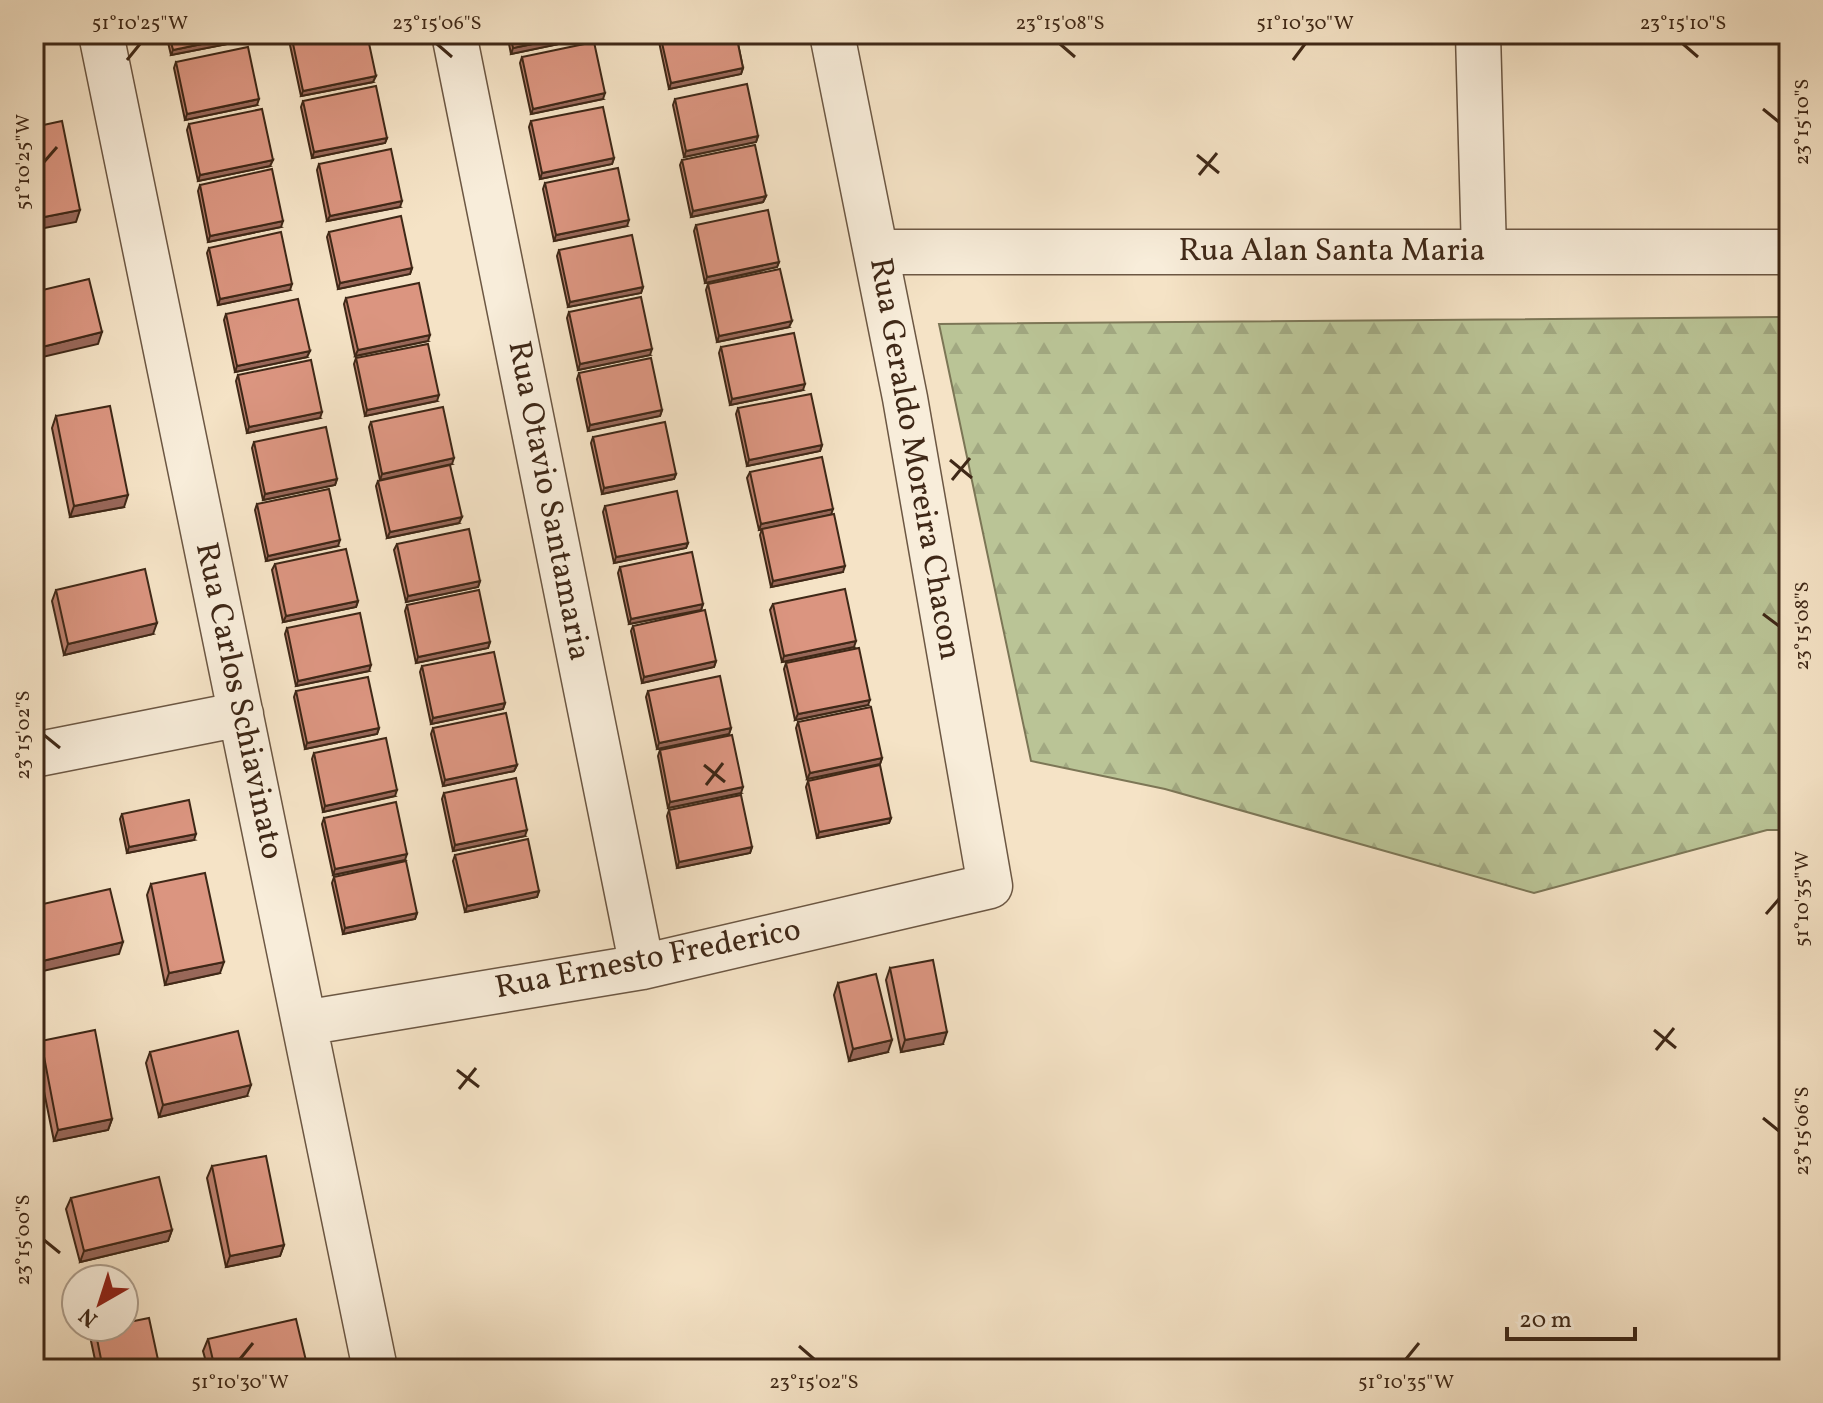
<svg xmlns="http://www.w3.org/2000/svg" width="1823" height="1403" font-family="Vollkorn,serif">
	<style>
		.forest { fill: url(#forest-firs); stroke: #7c7656; stroke-width: 2 }
		.lines { fill: none; stroke-linecap: round; stroke-linejoin: round }
		.minor-casing { stroke: #6c5743; stroke-width: 47 }
		.minor { stroke: #f8edda; stroke-width: 44 }
		.wall { fill: #bc806e; stroke: #3f2817; stroke-width: 2 }
		.shaded-wall { fill: #99685a; stroke: #3f2817; stroke-width: 2 }
		.building { fill: #db9580; stroke: #3f2817; stroke-width: 2 }
		.ticks { fill: none; stroke: #3f2817; stroke-width: 3 }
		.labels { text-anchor: middle; dominant-baseline: central; stroke-width: 6; stroke-linejoin: round; paint-order: stroke }
		.street-label { font-size: 32px; fill: #3f2817; stroke: #f8edda }
		.neatline { fill: none; stroke: #3f2817; stroke-width: 3 }
		.ticks-label { font-size: 20px; text-anchor: middle; fill: #3f2817 }
	</style>
	<defs>
		<pattern id="forest-firs" width="22" height="20" patternUnits="userSpaceOnUse" patternTransform="scale(2)"><rect width="22" height="20" fill="#bac496"/><path d="M5 1l3.5 6h-7zM16 11l3.5 6h-7z" fill="#a1a881"/></pattern>
	</defs>
	<rect width="100%" height="100%" fill="#f5e3c6"/>
	<filter id="stains"><feTurbulence type="fractalNoise" baseFrequency=".0025" numOctaves="4"/><feColorMatrix values="0 0 0 0 .2 0 0 0 0 .09 0 0 0 0 .02 0 0 0 .5 -.17"/></filter>
	<radialGradient id="worn" r=".72"><stop offset=".6" stop-color="#630" stop-opacity="0"/><stop offset="1" stop-color="#630" stop-opacity=".3"/></radialGradient>
	<path class="forest" d="M 1789,317 L 1789,830 L 1767,830 L 1534,893 L 1165,789 L 1031,761 L 939,324 Z"/>
	<g class="lines">
		<g class="minor-casing">
			<path id="minor" d="M 101,34 L 375,1369
				M 454,34 L 642,967
				M 1478,34 L 1484,252
				M 876,252 L 1789,252
				M 34,755 L 241,714
				M 304,1023 L 642,967 L 990,886 L 905,398 L 832,34"/>
		</g>
		<use href="#minor" class="minor"/>
	</g>
	<path class="wall" d="M 166,34 L 245,34 L 243,41 L 171,55 Z
		M 507,34 L 585,34 L 583,39 L 511,54 Z
		M 659,34 L 736,34 L 743,68 L 741,74 L 669,89 L 658,37 Z
		M 292,39 L 373,82 L 301,96 L 290,45 Z
		M 522,57 L 603,99 L 531,114 L 520,63 Z
		M 176,62 L 257,105 L 185,120 L 174,68 Z
		M 675,99 L 758,136 L 756,142 L 684,157 L 673,105 Z
		M 303,101 L 387,138 L 385,143 L 312,158 L 301,107 Z
		M 531,121 L 614,158 L 612,164 L 540,179 L 529,127 Z
		M 189,124 L 270,166 L 198,181 L 187,130 Z
		M 682,160 L 766,196 L 763,202 L 691,217 L 680,165 Z
		M 319,164 L 400,207 L 327,221 L 317,170 Z
		M 545,183 L 627,226 L 554,241 L 543,189 Z
		M 200,185 L 281,227 L 208,242 L 198,191 Z
		M 696,225 L 779,262 L 777,267 L 705,283 L 694,231 Z
		M 329,232 L 412,268 L 410,274 L 338,289 L 327,237 Z
		M 209,248 L 290,290 L 218,305 L 207,253 Z
		M 559,250 L 643,287 L 641,293 L 568,307 L 557,256 Z
		M 708,284 L 789,327 L 717,342 L 706,290 Z
		M 346,298 L 428,341 L 355,356 L 344,304 Z
		M 569,312 L 650,355 L 578,370 L 567,318 Z
		M 226,314 L 307,357 L 235,372 L 224,320 Z
		M 721,347 L 803,390 L 730,405 L 719,353 Z
		M 356,358 L 437,401 L 365,416 L 354,364 Z
		M 579,373 L 662,410 L 660,416 L 588,431 L 577,379 Z
		M 238,375 L 320,418 L 247,433 L 236,381 Z
		M 738,408 L 822,445 L 820,451 L 747,466 L 736,414 Z
		M 56,416 L 124,507 L 70,517 L 52,428 Z
		M 371,422 L 452,464 L 380,480 L 369,427 Z
		M 593,437 L 676,474 L 674,479 L 602,494 L 591,443 Z
		M 254,442 L 337,479 L 335,485 L 263,500 L 252,448 Z
		M 750,472 L 831,515 L 843,572 L 771,587 L 760,535 L 762,529 L 759,530 L 747,478 Z
		M 378,481 L 459,523 L 387,538 L 376,486 Z
		M 257,504 L 338,546 L 266,561 L 255,510 Z
		M 605,506 L 688,543 L 686,548 L 614,563 L 603,512 Z
		M 397,544 L 480,581 L 478,587 L 406,602 L 394,550 Z
		M 275,564 L 358,601 L 356,607 L 283,622 L 272,570 Z
		M 620,567 L 703,604 L 701,610 L 629,624 L 618,573 Z
		M 56,590 L 153,634 L 64,655 L 52,601 Z
		M 773,604 L 854,647 L 782,662 L 770,610 Z
		M 407,605 L 490,642 L 488,648 L 416,663 L 405,611 Z
		M 633,626 L 716,661 L 714,667 L 642,683 L 631,631 Z
		M 287,628 L 369,671 L 296,686 L 285,634 Z
		M 786,663 L 868,705 L 795,720 L 784,669 Z
		M 422,666 L 505,703 L 503,709 L 431,724 L 420,672 Z
		M 296,691 L 379,728 L 377,734 L 305,749 L 294,697 Z
		M 648,691 L 731,728 L 729,734 L 657,749 L 646,697 Z
		M 798,722 L 882,758 L 880,764 L 807,779 L 796,728 Z
		M 433,728 L 517,765 L 514,771 L 443,786 L 431,734 Z
		M 660,750 L 741,793 L 668,808 L 658,756 Z
		M 314,753 L 395,796 L 323,812 L 312,759 Z
		M 808,781 L 891,818 L 889,823 L 817,838 L 806,787 Z
		M 444,793 L 525,836 L 453,851 L 442,799 Z
		M 669,810 L 752,847 L 750,853 L 677,868 L 667,816 Z
		M 122,814 L 194,840 L 127,853 L 120,819 Z
		M 324,818 L 405,860 L 333,875 L 322,824 Z
		M 455,855 L 539,891 L 537,897 L 465,912 L 453,861 Z
		M 334,877 L 417,913 L 415,919 L 343,934 L 332,883 Z
		M 151,884 L 220,973 L 165,985 L 147,895 Z
		M 890,968 L 943,1044 L 901,1052 L 886,980 Z
		M 838,983 L 888,1052 L 849,1061 L 834,995 Z
		M 41,1041 L 112,1119 L 108,1130 L 54,1141 L 36,1052 Z
		M 150,1052 L 247,1096 L 159,1117 L 146,1063 Z
		M 212,1166 L 284,1245 L 280,1256 L 226,1267 L 207,1178 Z
		M 71,1198 L 172,1230 L 168,1241 L 80,1262 L 66,1209 Z
		M 95,1329 L 160,1369 L 97,1369 L 91,1341 Z
		M 208,1339 L 308,1369 L 208,1369 L 203,1351 Z"/>
	<path class="shaded-wall" d="M 581,34 L 585,34 L 583,39 L 511,54 L 513,48 Z
		M 245,35 L 243,41 L 171,55 L 173,50 Z
		M 43,52 L 39,63 L 34,65 L 34,54 Z
		M 743,68 L 741,74 L 669,89 L 671,83 Z
		M 376,76 L 373,82 L 301,96 L 303,91 Z
		M 605,93 L 603,99 L 531,114 L 533,109 Z
		M 259,99 L 257,105 L 185,120 L 187,114 Z
		M 758,136 L 756,142 L 684,157 L 686,151 Z
		M 387,138 L 385,143 L 312,158 L 314,152 Z
		M 614,158 L 612,164 L 540,179 L 542,173 Z
		M 273,160 L 270,166 L 198,181 L 200,175 Z
		M 766,196 L 763,202 L 691,217 L 693,211 Z
		M 402,201 L 400,207 L 327,221 L 330,216 Z
		M 80,210 L 76,222 L 34,230 L 34,219 Z
		M 629,220 L 627,226 L 554,241 L 556,235 Z
		M 283,221 L 281,227 L 208,242 L 210,236 Z
		M 779,262 L 777,267 L 705,283 L 707,277 Z
		M 412,268 L 410,274 L 338,289 L 340,283 Z
		M 292,284 L 290,290 L 218,305 L 220,299 Z
		M 643,287 L 641,293 L 568,307 L 570,302 Z
		M 792,321 L 789,327 L 717,342 L 719,336 Z
		M 102,332 L 98,344 L 34,359 L 34,349 Z
		M 430,335 L 428,341 L 355,356 L 358,350 Z
		M 652,349 L 650,355 L 578,370 L 580,364 Z
		M 310,351 L 307,357 L 235,372 L 237,366 Z
		M 805,384 L 803,390 L 730,405 L 732,399 Z
		M 439,395 L 437,401 L 365,416 L 367,410 Z
		M 662,410 L 660,416 L 588,431 L 590,425 Z
		M 322,412 L 320,418 L 247,433 L 249,427 Z
		M 822,445 L 820,451 L 747,466 L 749,460 Z
		M 454,458 L 452,464 L 380,480 L 382,474 Z
		M 676,474 L 674,479 L 602,494 L 604,488 Z
		M 337,479 L 335,485 L 263,500 L 265,494 Z
		M 128,495 L 124,507 L 70,517 L 74,506 Z
		M 833,509 L 831,515 L 759,530 L 761,524 Z
		M 462,517 L 459,523 L 387,538 L 390,532 Z
		M 340,540 L 338,546 L 266,561 L 268,556 Z
		M 688,543 L 686,548 L 614,563 L 616,557 Z
		M 845,566 L 843,572 L 771,587 L 773,581 Z
		M 480,581 L 478,587 L 406,602 L 408,596 Z
		M 358,601 L 356,607 L 283,622 L 286,616 Z
		M 703,604 L 701,610 L 629,624 L 631,619 Z
		M 157,623 L 153,634 L 64,655 L 68,644 Z
		M 856,641 L 854,647 L 782,662 L 784,656 Z
		M 490,642 L 488,648 L 416,663 L 418,657 Z
		M 716,661 L 714,667 L 642,683 L 644,677 Z
		M 371,665 L 369,671 L 296,686 L 298,681 Z
		M 870,700 L 868,705 L 795,720 L 798,714 Z
		M 505,703 L 503,709 L 431,724 L 433,718 Z
		M 379,728 L 377,734 L 305,749 L 307,743 Z
		M 731,728 L 729,734 L 657,749 L 659,743 Z
		M 882,758 L 880,764 L 807,779 L 810,773 Z
		M 517,765 L 514,771 L 443,786 L 445,780 Z
		M 743,787 L 741,793 L 668,808 L 670,802 Z
		M 397,790 L 395,796 L 323,812 L 325,806 Z
		M 891,818 L 889,823 L 817,838 L 819,832 Z
		M 527,830 L 525,836 L 453,851 L 455,845 Z
		M 196,834 L 194,840 L 127,853 L 129,847 Z
		M 752,847 L 750,853 L 677,868 L 679,862 Z
		M 407,854 L 405,860 L 333,875 L 335,869 Z
		M 539,891 L 537,897 L 465,912 L 467,906 Z
		M 417,913 L 415,919 L 343,934 L 345,928 Z
		M 123,942 L 119,954 L 34,973 L 34,963 Z
		M 224,962 L 220,973 L 165,985 L 169,973 Z
		M 947,1032 L 943,1044 L 901,1052 L 905,1040 Z
		M 892,1040 L 888,1052 L 849,1061 L 853,1049 Z
		M 251,1085 L 247,1096 L 159,1117 L 163,1105 Z
		M 112,1119 L 108,1130 L 54,1141 L 58,1130 Z
		M 172,1230 L 168,1241 L 80,1262 L 84,1251 Z
		M 284,1245 L 280,1256 L 226,1267 L 230,1256 Z"/>
	<path class="building" d="M 34,34 L 39,34 L 43,52 L 34,54 Z
		M 169,34 L 245,34 L 245,35 L 173,50 Z
		M 316,34 L 367,34 L 376,76 L 303,91 L 292,39 Z
		M 510,34 L 581,34 L 513,48 Z
		M 660,34 L 736,34 L 743,68 L 671,83 Z
		M 594,42 L 605,93 L 533,109 L 522,57 Z
		M 248,47 L 259,99 L 187,114 L 176,62 Z
		M 747,84 L 758,136 L 686,151 L 675,99 Z
		M 376,86 L 387,138 L 314,152 L 303,101 Z
		M 603,107 L 614,158 L 542,173 L 531,121 Z
		M 262,109 L 273,160 L 200,175 L 189,124 Z
		M 62,121 L 80,210 L 34,219 L 34,127 Z
		M 755,145 L 766,196 L 693,211 L 682,160 Z
		M 391,149 L 402,201 L 330,216 L 319,164 Z
		M 618,168 L 629,220 L 556,235 L 545,183 Z
		M 272,169 L 283,221 L 210,236 L 200,185 Z
		M 768,210 L 779,262 L 707,277 L 696,225 Z
		M 401,216 L 412,268 L 340,283 L 329,232 Z
		M 281,232 L 292,284 L 220,299 L 209,248 Z
		M 632,235 L 643,287 L 570,302 L 559,250 Z
		M 780,269 L 792,321 L 719,336 L 708,284 Z
		M 89,279 L 102,332 L 34,349 L 34,292 Z
		M 419,283 L 430,335 L 358,350 L 346,298 Z
		M 641,297 L 652,349 L 580,364 L 569,312 Z
		M 298,299 L 310,351 L 237,366 L 226,314 Z
		M 794,333 L 805,384 L 732,399 L 721,347 Z
		M 428,344 L 439,395 L 367,410 L 356,358 Z
		M 651,358 L 662,410 L 590,425 L 579,373 Z
		M 311,360 L 322,412 L 249,427 L 238,375 Z
		M 811,394 L 822,445 L 749,460 L 738,408 Z
		M 110,406 L 128,495 L 74,506 L 56,416 Z
		M 443,407 L 454,458 L 382,474 L 371,422 Z
		M 665,422 L 676,474 L 604,488 L 593,437 Z
		M 326,427 L 337,479 L 265,494 L 254,442 Z
		M 822,457 L 833,509 L 761,524 L 750,472 Z
		M 450,465 L 462,517 L 390,532 L 378,481 Z
		M 329,489 L 340,540 L 268,556 L 257,504 Z
		M 677,491 L 688,543 L 616,557 L 605,506 Z
		M 834,514 L 845,566 L 773,581 L 762,529 Z
		M 469,529 L 480,581 L 408,596 L 397,544 Z
		M 346,549 L 358,601 L 286,616 L 275,564 Z
		M 692,552 L 703,604 L 631,619 L 620,567 Z
		M 145,569 L 157,623 L 68,644 L 56,590 Z
		M 845,589 L 856,641 L 784,656 L 773,604 Z
		M 479,590 L 490,642 L 418,657 L 407,605 Z
		M 705,610 L 716,661 L 644,677 L 633,626 Z
		M 360,613 L 371,665 L 298,681 L 287,628 Z
		M 859,648 L 870,700 L 798,714 L 786,663 Z
		M 494,652 L 505,703 L 433,718 L 422,666 Z
		M 720,676 L 731,728 L 659,743 L 648,691 Z
		M 368,677 L 379,728 L 307,743 L 296,691 Z
		M 871,707 L 882,758 L 810,773 L 798,722 Z
		M 506,713 L 517,765 L 445,780 L 433,728 Z
		M 732,735 L 743,787 L 670,802 L 660,750 Z
		M 386,738 L 397,790 L 325,806 L 314,753 Z
		M 880,765 L 891,818 L 819,832 L 808,781 Z
		M 516,778 L 527,830 L 455,845 L 444,793 Z
		M 741,795 L 752,847 L 679,862 L 669,810 Z
		M 189,800 L 196,834 L 129,847 L 122,814 Z
		M 396,802 L 407,854 L 335,869 L 324,818 Z
		M 528,839 L 539,891 L 467,906 L 455,855 Z
		M 406,861 L 417,913 L 345,928 L 334,877 Z
		M 205,873 L 224,962 L 169,973 L 151,884 Z
		M 110,889 L 123,942 L 34,963 L 34,906 Z
		M 933,960 L 947,1032 L 905,1040 L 890,968 Z
		M 876,974 L 892,1040 L 853,1049 L 838,983 Z
		M 95,1030 L 112,1119 L 58,1130 L 41,1041 Z
		M 238,1031 L 251,1085 L 163,1105 L 150,1052 Z
		M 266,1156 L 284,1245 L 230,1256 L 212,1166 Z
		M 159,1177 L 172,1230 L 84,1251 L 71,1198 Z
		M 149,1318 L 160,1369 L 103,1369 L 95,1329 L 106,1327 L 124,1327 L 124,1323 Z
		M 296,1319 L 308,1369 L 215,1369 L 208,1339 Z"/>
	<path class="ticks" d="M 437,44 L 452,57M 1060,44 L 1075,57M 1683,44 L 1698,57M 127,60 L 140,44M 1293,60 L 1305,44M 1763,109 L 1779,122M 1197,155 L 1219,173M 44,162 L 57,147M 1199,175 L 1217,153M 950,460 L 972,478M 952,480 L 970,458M 1763,614 L 1779,626M 44,735 L 60,748M 704,765 L 725,782M 706,785 L 723,763M 1766,914 L 1779,899M 1654,1030 L 1676,1048M 1656,1050 L 1674,1028M 457,1070 L 479,1087M 459,1089 L 476,1068M 1763,1118 L 1779,1131M 44,1240 L 60,1253M 799,1346 L 814,1359M 240,1359 L 253,1343M 1406,1359 L 1419,1343"/>
	<g class="labels">
		<g class="street-label">
			<text x="1332" y="252">Rua Alan Santa Maria</text>
			<text transform="translate(914 459) rotate(80)">Rua Geraldo Moreira Chacon</text>
			<text transform="translate(548 501) rotate(79)">Rua Otavio Santamaria</text>
			<text transform="translate(238 701) rotate(78)">Rua Carlos Schiavinato</text>
			<text transform="translate(648 960) rotate(-11)">Rua Ernesto Frederico</text>
		</g>
	</g>
	<rect width="1823" height="1403" fill="none" stroke="#f5e3c6" stroke-width="88"/>
	<g transform="translate(100 1303) rotate(219)"><circle r="38" fill="#f8edda" stroke="#ae9e8c" stroke-width="2"/>
	<path d="M0-6L14 30L0 20L-14 30Z" fill="#8f2418"/>
	<text y="-12" font-size="22" font-weight="bold" text-anchor="middle" fill="#3f2817">N</text>
	</g>
	<path d="M1507 1327v12h128v-12" fill="none" stroke="#3f2817" stroke-width="4"/>
	<text x="1519" y="1327" font-size="24" fill="#3f2817" stroke="#f8edda" stroke-width="6" paint-order="stroke">20 m</text>
	<rect x="44" y="44" width="1735" height="1315" class="neatline"/>
	<g class="ticks-label">
		<text x="140" y="29">51°10'25"W</text>
		<text x="437" y="29">23°15'06"S</text>
		<text x="1060" y="29">23°15'08"S</text>
		<text x="1305" y="29">51°10'30"W</text>
		<text x="1683" y="29">23°15'10"S</text>
		<text transform="translate(1801 122) rotate(-90)" y="7">23°15'10"S</text>
		<text transform="translate(22 162) rotate(-90)" y="7">51°10'25"W</text>
		<text transform="translate(1801 626) rotate(-90)" y="7">23°15'08"S</text>
		<text transform="translate(22 735) rotate(-90)" y="7">23°15'02"S</text>
		<text transform="translate(1801 899) rotate(-90)" y="7">51°10'35"W</text>
		<text transform="translate(1801 1131) rotate(-90)" y="7">23°15'06"S</text>
		<text transform="translate(22 1240) rotate(-90)" y="7">23°15'00"S</text>
		<text x="240" y="1388">51°10'30"W</text>
		<text x="814" y="1388">23°15'02"S</text>
		<text x="1406" y="1388">51°10'35"W</text>
	</g>
	<rect width="100%" height="100%" filter="url(#stains)"/>
	<rect width="100%" height="100%" fill="url(#worn)"/>
</svg>
